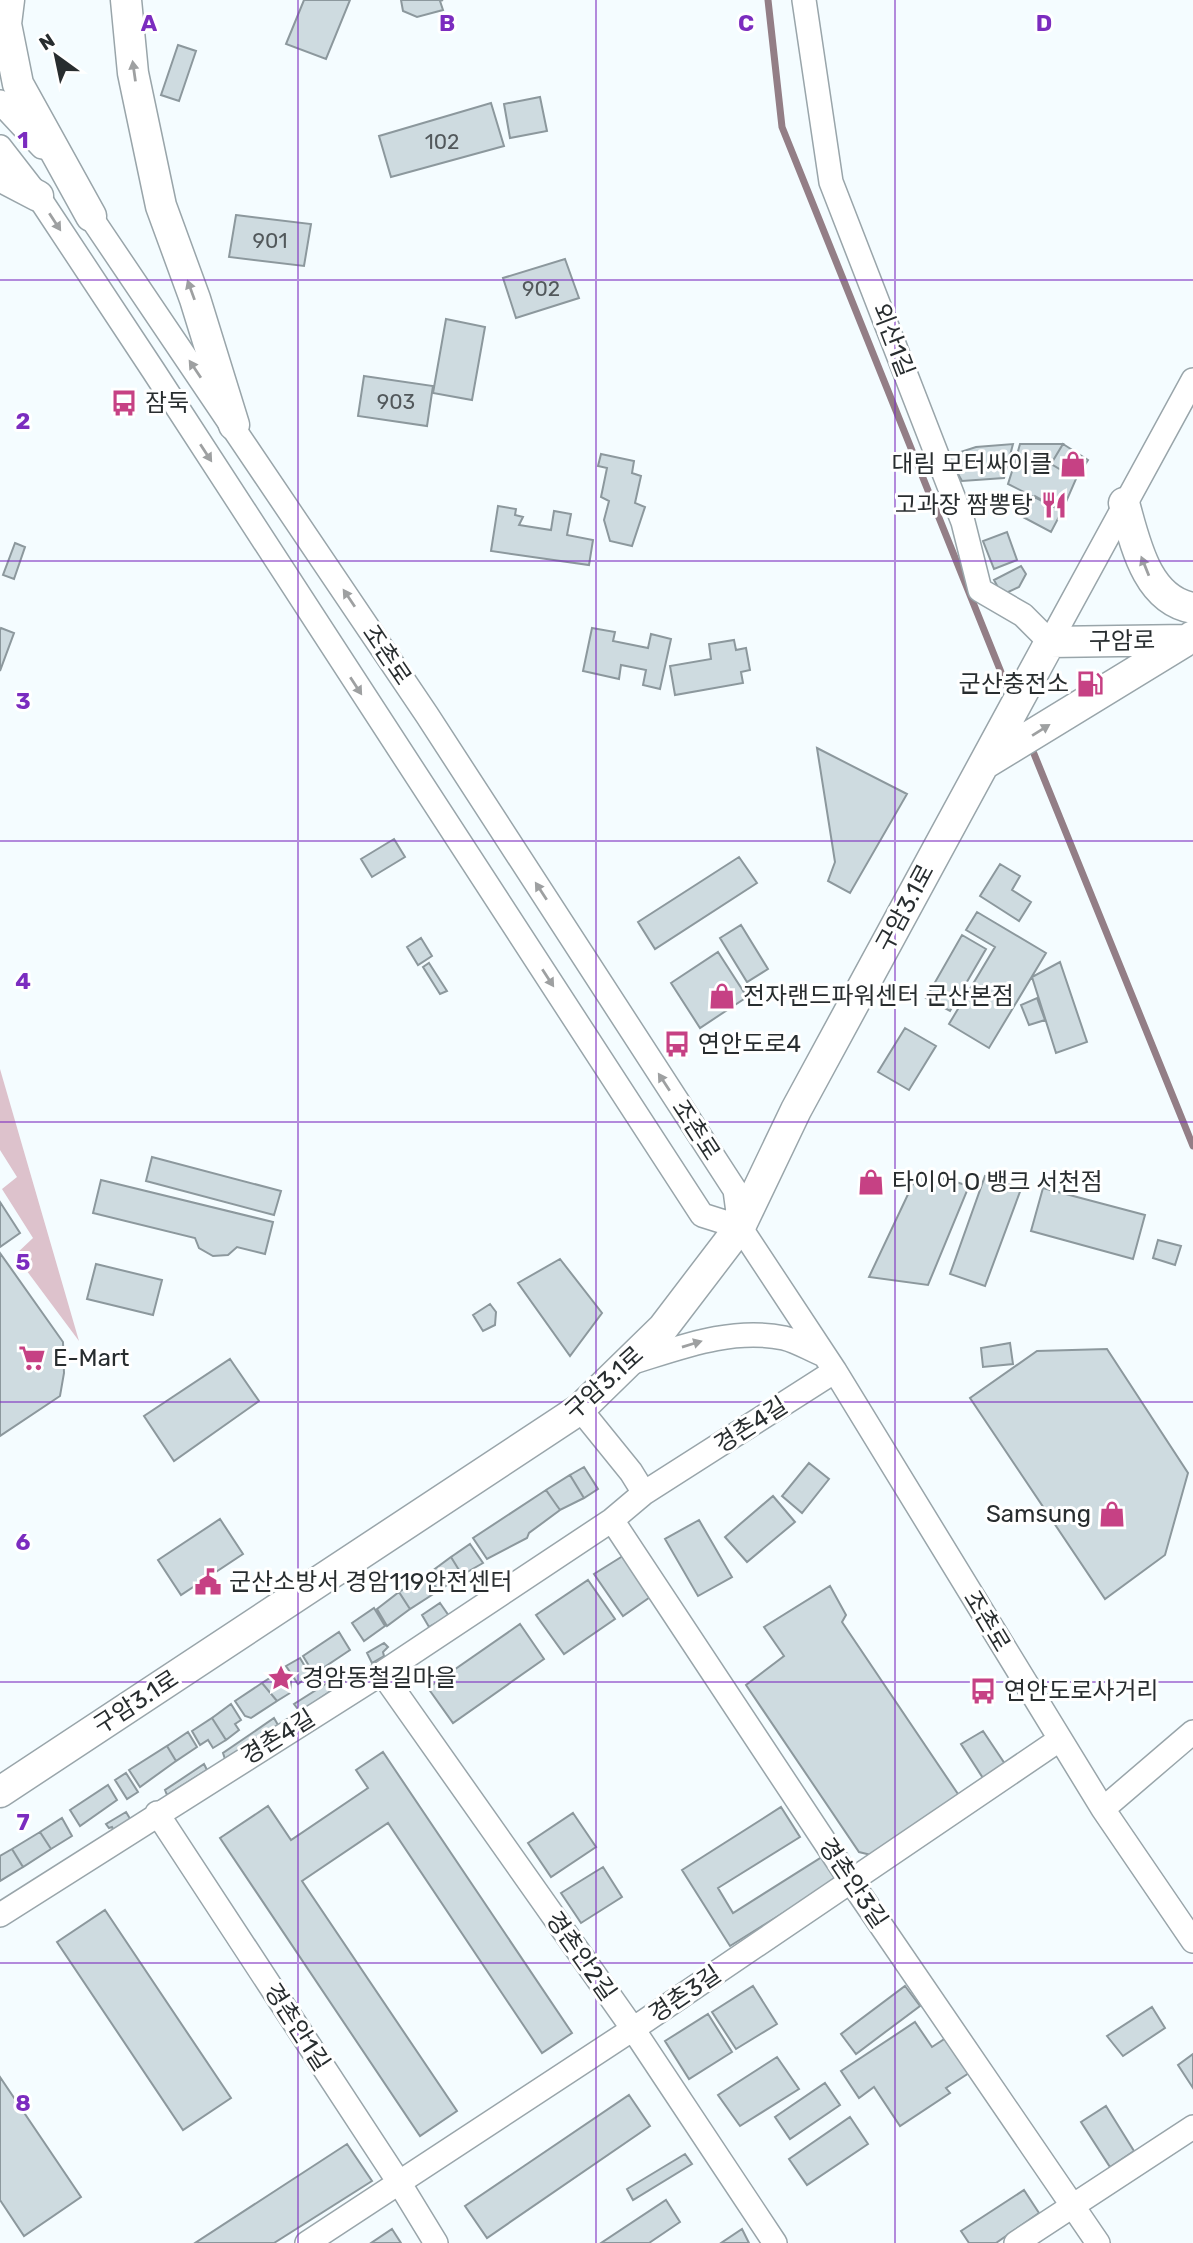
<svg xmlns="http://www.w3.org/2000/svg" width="1193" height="2243" font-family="Rubik,'Noto Sans KR',sans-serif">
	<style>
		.green { fill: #ddc2cc }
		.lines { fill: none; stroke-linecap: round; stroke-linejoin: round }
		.stream { stroke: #937e86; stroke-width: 7 }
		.building { fill: #cedbe0; stroke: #8c989d; stroke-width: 2 }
		.minor-casing { stroke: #99a5aa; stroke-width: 26 }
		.major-casing { stroke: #99a5aa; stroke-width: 33 }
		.minor { stroke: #fff; stroke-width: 23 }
		.major { stroke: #fff; stroke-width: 30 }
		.oneway { fill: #9ea0a1 }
		.grid { fill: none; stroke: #7b2cbf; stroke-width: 2; stroke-opacity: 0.55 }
		.labels { text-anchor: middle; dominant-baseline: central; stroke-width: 6; stroke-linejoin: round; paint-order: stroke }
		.number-label { font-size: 21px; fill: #52585b }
		.street-label { font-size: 24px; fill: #282d2f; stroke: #fff }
		.poi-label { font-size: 24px; fill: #282d2f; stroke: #fff; text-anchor: start }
		.grid-label { font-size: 23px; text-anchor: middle; font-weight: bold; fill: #7b2cbf; stroke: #fff; stroke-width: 6; stroke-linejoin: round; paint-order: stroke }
	</style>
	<rect width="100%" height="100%" fill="#f4fcff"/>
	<path class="green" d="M 0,1069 L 79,1341 L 15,1255 L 33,1238 L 2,1189 L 17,1177 L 0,1150 Z"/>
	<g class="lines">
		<path class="stream" d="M 768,0 L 782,127 L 1011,697
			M 1030,744 L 1193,1146"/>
	</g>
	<path class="building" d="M 304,0 L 350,0 L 326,59 L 286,44 Z
		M 401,0 L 443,0 L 440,1 L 443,10 L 417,17 L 403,11 Z
		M 178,45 L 196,51 L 179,101 L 161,95 Z
		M 540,97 L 547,131 L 510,138 L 504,104 Z
		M 491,103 L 504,146 L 391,177 L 379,136 Z
		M 236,215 L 311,224 L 304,266 L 229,257 Z
		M 565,259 L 579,298 L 516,318 L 503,278 Z
		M 446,319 L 485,327 L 472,400 L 433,393 Z
		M 364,376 L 433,386 L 427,426 L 358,416 Z
		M 1013,444 L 1004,478 L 962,481 L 948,456 L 976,447 Z
		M 1020,444 L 1063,444 L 1051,464 L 1015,462 Z
		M 1063,444 L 1088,460 L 1076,479 L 1051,464 Z
		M 601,454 L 634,461 L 632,473 L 641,476 L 635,503 L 645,507 L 632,546 L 610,541 L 604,520 L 609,501 L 601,497 L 607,468 L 598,466 Z
		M 1015,462 L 1051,464 L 1076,479 L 1062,511 L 1008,484 Z
		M 1035,496 L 1062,511 L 1051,532 L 1023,517 Z
		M 498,506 L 516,509 L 515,515 L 523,517 L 519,525 L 551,530 L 554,511 L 571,514 L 567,535 L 593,540 L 589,565 L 491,551 Z
		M 1007,532 L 1017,560 L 994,569 L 983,541 Z
		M 15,543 L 25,547 L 14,579 L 3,575 Z
		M 1021,566 L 1026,574 L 1019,587 L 1002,595 L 994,580 Z
		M 1,628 L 14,633 L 0,671 L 0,630 Z
		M 592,628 L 615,632 L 613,641 L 648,648 L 651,634 L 671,639 L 660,689 L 643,685 L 646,670 L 621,665 L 619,679 L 583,671 Z
		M 734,640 L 736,650 L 746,648 L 750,670 L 741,672 L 743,683 L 675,695 L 670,666 L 711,659 L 709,644 Z
		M 817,748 L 907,794 L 850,893 L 828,881 L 835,862 Z
		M 394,839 L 405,857 L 372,877 L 361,859 Z
		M 739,857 L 757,883 L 655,949 L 638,922 Z
		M 1000,864 L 1020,876 L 1012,890 L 1031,902 L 1019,921 L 980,896 Z
		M 977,912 L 1046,953 L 989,1048 L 949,1024 L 995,947 L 966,930 Z
		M 741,925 L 768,969 L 747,982 L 720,938 Z
		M 962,935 L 986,949 L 950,1011 L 926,998 Z
		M 421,938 L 432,956 L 418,965 L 407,947 Z
		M 718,952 L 747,997 L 700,1028 L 671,983 Z
		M 1060,962 L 1087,1042 L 1056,1053 L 1032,977 Z
		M 429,963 L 447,991 L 440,994 L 423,967 Z
		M 1037,998 L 1045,1020 L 1029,1025 L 1021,1005 Z
		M 905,1028 L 936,1046 L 909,1090 L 878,1072 Z
		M 152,1157 L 281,1191 L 274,1215 L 146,1181 Z
		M 919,1171 L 969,1186 L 928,1285 L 869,1277 Z
		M 985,1176 L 1021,1189 L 985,1286 L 950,1274 Z
		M 101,1180 L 273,1222 L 265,1254 L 237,1247 L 228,1255 L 213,1256 L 199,1248 L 195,1238 L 93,1213 Z
		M 1043,1188 L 1145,1215 L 1133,1259 L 1031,1231 Z
		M 0,1202 L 20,1233 L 0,1247 Z
		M 1158,1240 L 1181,1246 L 1175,1265 L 1153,1258 Z
		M 0,1253 L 63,1342 L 64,1373 L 60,1396 L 0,1436 Z
		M 560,1259 L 602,1313 L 570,1356 L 518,1283 Z
		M 96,1264 L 162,1280 L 153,1315 L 87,1299 Z
		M 490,1304 L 496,1312 L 495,1325 L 483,1331 L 473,1315 Z
		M 1010,1343 L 1013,1364 L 983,1367 L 981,1348 Z
		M 1107,1349 L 1188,1473 L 1165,1555 L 1105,1599 L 970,1398 L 1037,1351 Z
		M 230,1359 L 259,1401 L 174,1461 L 144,1416 Z
		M 809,1463 L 829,1479 L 802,1513 L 782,1496 Z
		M 584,1467 L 598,1489 L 584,1498 L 570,1475 Z
		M 570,1475 L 584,1498 L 560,1510 L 546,1490 Z
		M 546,1490 L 560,1510 L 529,1533 L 527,1538 L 487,1559 L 473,1538 Z
		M 773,1496 L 795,1522 L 747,1562 L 725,1537 Z
		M 220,1519 L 243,1554 L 181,1595 L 158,1560 Z
		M 699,1520 L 732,1577 L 698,1596 L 665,1539 Z
		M 470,1544 L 483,1563 L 462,1575 L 451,1557 Z
		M 626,1554 L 653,1595 L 623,1616 L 594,1574 Z
		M 451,1557 L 462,1575 L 438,1591 L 428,1574 Z
		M 428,1574 L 438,1591 L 410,1609 L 399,1592 Z
		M 588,1580 L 615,1619 L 564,1654 L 536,1615 Z
		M 830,1586 L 846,1615 L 842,1622 L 960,1797 L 875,1856 L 859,1852 L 746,1685 L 784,1656 L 764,1627 Z
		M 399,1592 L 410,1609 L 387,1626 L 377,1609 Z
		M 440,1603 L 449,1616 L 429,1627 L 422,1615 Z
		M 374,1608 L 385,1626 L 364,1641 L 352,1623 Z
		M 520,1624 L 544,1659 L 453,1723 L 428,1688 Z
		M 339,1632 L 350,1650 L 314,1674 L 303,1656 Z
		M 384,1643 L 388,1647 L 383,1652 L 384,1656 L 372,1663 L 367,1653 Z
		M 300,1658 L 310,1675 L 298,1684 L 286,1666 Z
		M 351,1668 L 354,1675 L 300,1712 L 294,1704 Z
		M 284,1669 L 291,1682 L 290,1693 L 277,1701 L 262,1683 Z
		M 262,1683 L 277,1701 L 251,1718 L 245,1716 L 235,1701 Z
		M 231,1704 L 241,1720 L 235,1724 L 239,1730 L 226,1740 L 212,1718 Z
		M 212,1718 L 226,1740 L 213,1748 L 208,1740 L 200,1745 L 192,1731 Z
		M 274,1718 L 278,1725 L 225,1759 L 223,1753 Z
		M 983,1731 L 1005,1764 L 983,1778 L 961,1744 Z
		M 188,1732 L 197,1747 L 176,1761 L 167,1746 Z
		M 167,1746 L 176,1761 L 140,1787 L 129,1770 Z
		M 383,1752 L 572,2033 L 542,2053 L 388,1823 L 302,1881 L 457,2111 L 420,2136 L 220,1838 L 268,1806 L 291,1840 L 368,1788 L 356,1770 Z
		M 204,1764 L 207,1770 L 167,1795 L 165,1790 Z
		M 126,1773 L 138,1792 L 127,1799 L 115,1780 Z
		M 108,1785 L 117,1800 L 80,1826 L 70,1810 Z
		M 781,1807 L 800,1837 L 718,1888 L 733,1913 L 822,1857 L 836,1880 L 730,1946 L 682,1870 Z
		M 126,1812 L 132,1822 L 115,1833 L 112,1827 L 109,1828 L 106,1824 Z
		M 573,1813 L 596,1847 L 551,1877 L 528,1843 Z
		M 62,1818 L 72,1836 L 51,1849 L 40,1832 Z
		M 40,1832 L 51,1849 L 23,1867 L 12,1849 Z
		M 12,1849 L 23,1867 L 0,1881 L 0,1856 Z
		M 603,1867 L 622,1897 L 581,1923 L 561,1893 Z
		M 105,1910 L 231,2098 L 183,2130 L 57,1942 Z
		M 753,1986 L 777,2024 L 736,2049 L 712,2012 Z
		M 905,1986 L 920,2006 L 856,2054 L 841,2034 Z
		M 1152,2007 L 1165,2028 L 1123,2056 L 1107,2036 Z
		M 708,2014 L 732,2052 L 689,2079 L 665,2041 Z
		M 915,2022 L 932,2047 L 946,2038 L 969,2073 L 946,2088 L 950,2093 L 900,2126 L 874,2087 L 859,2098 L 841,2071 Z
		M 1193,2054 L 1193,2088 L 1178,2065 Z
		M 777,2057 L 799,2089 L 740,2126 L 718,2095 Z
		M 0,2077 L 81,2197 L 24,2236 L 0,2200 Z
		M 825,2083 L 840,2105 L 790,2139 L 775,2117 Z
		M 629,2095 L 650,2126 L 487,2238 L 465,2206 Z
		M 1106,2106 L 1134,2151 L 1110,2167 L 1081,2122 Z
		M 850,2117 L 868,2144 L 807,2185 L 789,2159 Z
		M 347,2144 L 372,2181 L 274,2243 L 195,2243 Z
		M 685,2154 L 692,2164 L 633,2200 L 627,2189 Z
		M 1024,2190 L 1039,2213 L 996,2243 L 969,2243 L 961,2231 Z
		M 666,2200 L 680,2222 L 649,2243 L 601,2243 Z
		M 392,2229 L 401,2243 L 371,2243 Z
		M 742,2229 L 749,2243 L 721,2243 Z"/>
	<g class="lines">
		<g class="minor-casing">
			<path id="minor" d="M 804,0 L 831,182 L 963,522 L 980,590 L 1023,615 L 1050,642 L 1193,380
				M 0,102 L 42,147
				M 0,147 L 38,196 L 153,370 L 702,1215 L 740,1227
				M 82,204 L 427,715 L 735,1190 L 740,1227 L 835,1371 L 1103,1809 L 1193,1941
				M 630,1363 C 679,1348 731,1327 784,1338 C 797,1341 811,1350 824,1355
				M 580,1409 L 631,1472 L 644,1493
				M 612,1520 L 852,1883 L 1098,2243
				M 382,1673 L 633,2029 L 775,2243
				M 1103,1809 L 1193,1732
				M 157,1813 L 400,2184 L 436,2243
				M 0,1915 L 382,1673 L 612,1520 L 644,1493 L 835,1371
				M 307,2243 L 633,2029 L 1059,1740
				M 1016,2243 L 1193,2127"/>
		</g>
		<g class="major-casing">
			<path id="major" d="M 9,0 L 6,24 L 18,84 L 91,216
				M 126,0 L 133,73 L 161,206 L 195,299 L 234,425
				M 0,176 L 38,196
				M 1124,503 C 1135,542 1146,600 1193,608
				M 986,763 L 1187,640
				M 0,1792 L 580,1409 L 663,1328 L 740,1227 L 796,1110 L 1050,642 L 1187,640 L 1193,636"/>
		</g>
		<use href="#minor" class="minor"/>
		<use href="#major" class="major"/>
	</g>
	<defs><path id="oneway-solid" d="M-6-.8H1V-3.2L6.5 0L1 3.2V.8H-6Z" transform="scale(1.75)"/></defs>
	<g class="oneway">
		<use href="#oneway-solid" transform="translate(134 71) rotate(-98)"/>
		<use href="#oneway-solid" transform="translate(55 222) rotate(57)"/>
		<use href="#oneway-solid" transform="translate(191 290) rotate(-110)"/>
		<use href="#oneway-solid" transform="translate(195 369) rotate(-124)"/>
		<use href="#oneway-solid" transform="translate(206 453) rotate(57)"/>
		<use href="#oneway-solid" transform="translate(1145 566) rotate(-112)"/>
		<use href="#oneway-solid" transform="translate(349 598) rotate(-124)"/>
		<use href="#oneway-solid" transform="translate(356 686) rotate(57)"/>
		<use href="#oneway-solid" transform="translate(1041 730) rotate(-32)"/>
		<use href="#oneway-solid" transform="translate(541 891) rotate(-123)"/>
		<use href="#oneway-solid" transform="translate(548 978) rotate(57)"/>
		<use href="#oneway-solid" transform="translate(664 1082) rotate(-123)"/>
		<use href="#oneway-solid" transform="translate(692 1344) rotate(-17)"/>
	</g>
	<path class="grid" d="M 298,0 L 298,2243M 596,0 L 596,2243M 895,0 L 895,2243M 0,280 L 1193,280M 0,561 L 1193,561M 0,841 L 1193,841M 0,1122 L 1193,1122M 0,1402 L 1193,1402M 0,1682 L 1193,1682M 0,1963 L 1193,1963"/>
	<defs>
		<g id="bus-bare" transform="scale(2.1)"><path d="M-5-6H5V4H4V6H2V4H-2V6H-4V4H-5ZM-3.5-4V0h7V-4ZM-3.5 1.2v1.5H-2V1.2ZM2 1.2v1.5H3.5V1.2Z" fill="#c64184" stroke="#fff" stroke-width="2.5" paint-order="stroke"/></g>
		<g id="shop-bare" transform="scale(2.1)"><path d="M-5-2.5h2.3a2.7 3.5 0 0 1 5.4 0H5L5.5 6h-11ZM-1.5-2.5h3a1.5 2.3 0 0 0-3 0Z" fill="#c64184" stroke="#fff" stroke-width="2.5" paint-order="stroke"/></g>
		<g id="restaurant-bare" transform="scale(2.1)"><path d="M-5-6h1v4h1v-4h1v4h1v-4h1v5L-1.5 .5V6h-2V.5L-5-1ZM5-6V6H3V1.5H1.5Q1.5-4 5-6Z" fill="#c64184" stroke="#fff" stroke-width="2.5" paint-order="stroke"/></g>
		<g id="fuel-bare" transform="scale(2.1)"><path d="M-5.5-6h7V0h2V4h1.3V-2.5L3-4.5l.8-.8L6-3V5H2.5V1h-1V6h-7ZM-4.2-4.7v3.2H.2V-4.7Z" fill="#c64184" stroke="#fff" stroke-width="2.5" paint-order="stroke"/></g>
		<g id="supermarket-bare" transform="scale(2.1)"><path d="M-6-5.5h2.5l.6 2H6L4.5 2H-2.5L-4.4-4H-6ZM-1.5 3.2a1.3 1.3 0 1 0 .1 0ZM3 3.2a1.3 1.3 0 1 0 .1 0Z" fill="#c64184" stroke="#fff" stroke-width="2.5" paint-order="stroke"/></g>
		<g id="civic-bare" transform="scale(2.1)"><path d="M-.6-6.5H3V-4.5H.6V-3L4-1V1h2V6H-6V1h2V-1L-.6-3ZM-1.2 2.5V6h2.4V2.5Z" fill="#c64184" stroke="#fff" stroke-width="2.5" paint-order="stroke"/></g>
		<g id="sight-bare" transform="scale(2.1)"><path d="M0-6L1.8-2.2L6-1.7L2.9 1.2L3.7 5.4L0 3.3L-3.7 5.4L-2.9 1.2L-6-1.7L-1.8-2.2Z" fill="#c64184" stroke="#fff" stroke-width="2.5" paint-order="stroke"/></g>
	</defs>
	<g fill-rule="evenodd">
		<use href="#bus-bare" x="124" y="403"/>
		<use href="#shop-bare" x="1073" y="464"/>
		<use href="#restaurant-bare" x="1054" y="505"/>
		<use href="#fuel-bare" x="1090" y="684"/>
		<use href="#shop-bare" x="722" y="996"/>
		<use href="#bus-bare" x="677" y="1044"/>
		<use href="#shop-bare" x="871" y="1182"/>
		<use href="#supermarket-bare" x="32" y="1358"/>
		<use href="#shop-bare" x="1112" y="1514"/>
		<use href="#civic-bare" x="208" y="1582"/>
		<use href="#sight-bare" x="281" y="1678"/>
		<use href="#bus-bare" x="983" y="1691"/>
	</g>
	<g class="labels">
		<g class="number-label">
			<text x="442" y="141">102</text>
			<text x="270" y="240">901</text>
			<text x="541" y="288">902</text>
			<text x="396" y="401">903</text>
		</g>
		<g class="street-label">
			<text transform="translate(893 340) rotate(69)">외산1길</text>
			<text transform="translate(1122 641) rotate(-1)">구암로</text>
			<text transform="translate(387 655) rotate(56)">조촌로</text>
			<text transform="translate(905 908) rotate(-62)">구암3.1로</text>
			<text transform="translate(696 1130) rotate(57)">조촌로</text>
			<text transform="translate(604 1383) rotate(-42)">구암3.1로</text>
			<text transform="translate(751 1425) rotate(-33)">경촌4길</text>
			<text transform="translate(987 1621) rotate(59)">조촌로</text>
			<text transform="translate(136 1702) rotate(-33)">구암3.1로</text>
			<text transform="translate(278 1737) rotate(-32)">경촌4길</text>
			<text transform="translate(853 1883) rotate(56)">경촌안3길</text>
			<text transform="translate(581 1956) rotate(55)">경촌안2길</text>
			<text transform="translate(685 1994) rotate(-34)">경촌3길</text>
			<text transform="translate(297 2027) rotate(57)">경촌안1길</text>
		</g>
		<g class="poi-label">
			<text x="145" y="403">잠둑</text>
			<text x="1052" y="464" text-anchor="end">대림 모터싸이클</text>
			<text x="1033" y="505" text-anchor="end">고과장 짬뽕탕</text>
			<text x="1069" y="684" text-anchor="end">군산충전소</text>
			<text x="743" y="996">전자랜드파워센터 군산본점</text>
			<text x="698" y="1044">연안도로4</text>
			<text x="892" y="1182">타이어 O 뱅크 서천점</text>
			<text x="53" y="1358">E-Mart</text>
			<text x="1091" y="1514" text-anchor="end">Samsung</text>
			<text x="229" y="1582">군산소방서 경암119안전센터</text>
			<text x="302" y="1678">경암동철길마을</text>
			<text x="1004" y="1691">연안도로사거리</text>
		</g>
	</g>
	<g class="grid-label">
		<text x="149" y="31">A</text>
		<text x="447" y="31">B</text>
		<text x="746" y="31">C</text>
		<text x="1044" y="31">D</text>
		<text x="23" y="148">1</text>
		<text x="23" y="429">2</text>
		<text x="23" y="709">3</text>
		<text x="23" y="989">4</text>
		<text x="23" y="1270">5</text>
		<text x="23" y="1550">6</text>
		<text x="23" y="1830">7</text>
		<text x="23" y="2111">8</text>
	</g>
	<g transform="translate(56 56) rotate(327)" stroke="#ffffff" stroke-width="5" paint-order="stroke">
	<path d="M0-5L12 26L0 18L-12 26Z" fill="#282d2f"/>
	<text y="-10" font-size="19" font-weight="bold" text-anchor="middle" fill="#282d2f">N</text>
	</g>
</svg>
